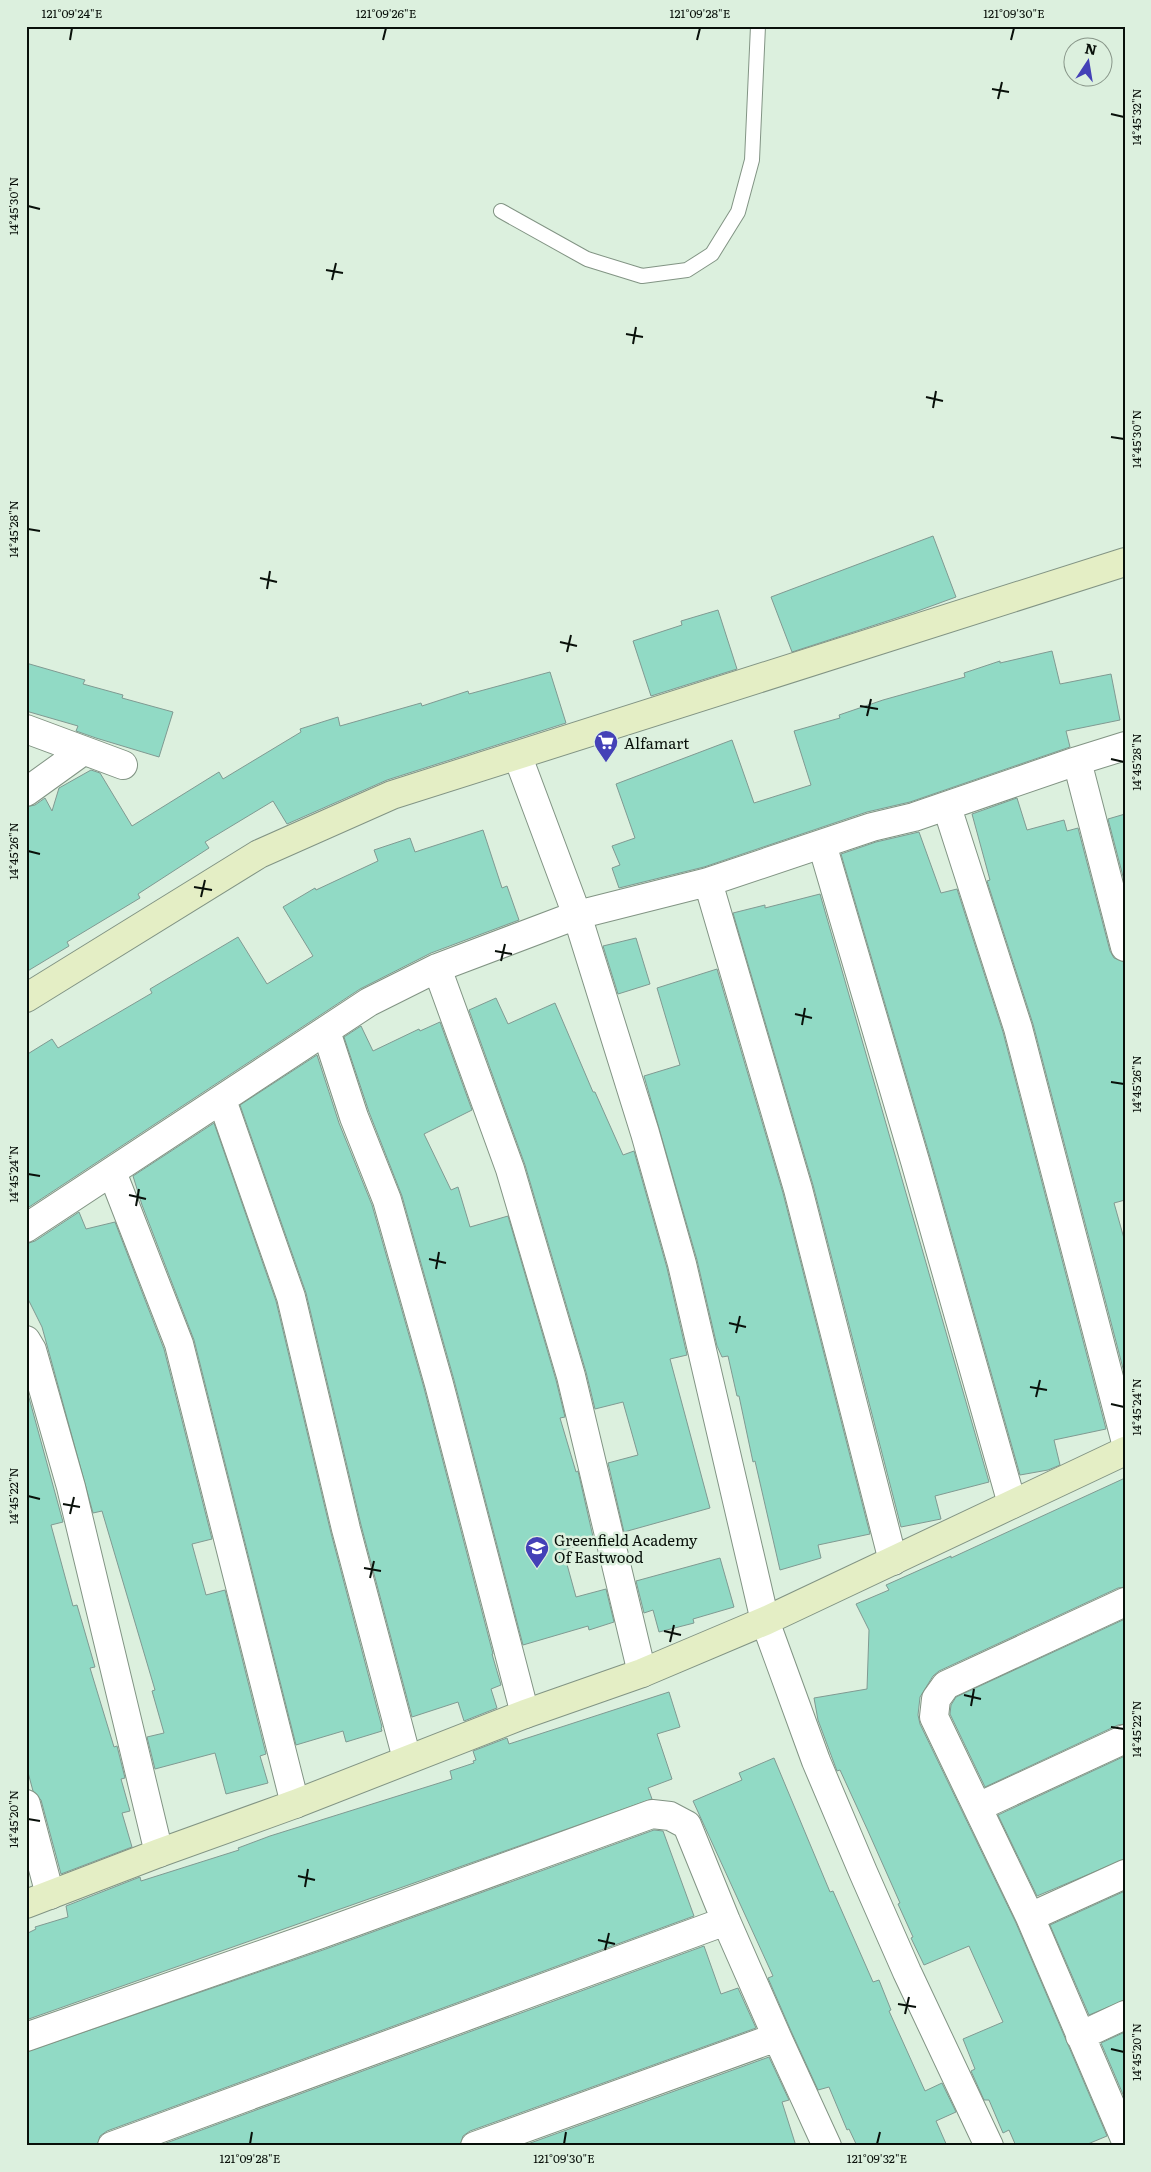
<svg xmlns="http://www.w3.org/2000/svg" width="1151" height="2172" font-family="Literata,serif">
	<style>
		.building { fill: #91dac5; stroke: #809a92 }
		.lines { fill: none; stroke-linecap: round; stroke-linejoin: round }
		.lane-casing { stroke: #829484; stroke-width: 16 }
		.street-casing { stroke: #829484; stroke-width: 30 }
		.secondary-casing { stroke: #829484; stroke-width: 30 }
		.lane { stroke: #fff; stroke-width: 14 }
		.street { stroke: #fff; stroke-width: 28 }
		.secondary { stroke: #e4eec5; stroke-width: 28 }
		.ticks { fill: none; stroke: #09100a; stroke-width: 2 }
		.labels { text-anchor: middle; dominant-baseline: central; stroke-width: 5; stroke-linejoin: round; paint-order: stroke }
		.poi-label { font-size: 15px; fill: #09100a; stroke: #dcf0de; text-anchor: start }
		.neatline { fill: none; stroke: #09100a; stroke-width: 2 }
		.ticks-label { font-size: 12px; text-anchor: middle; fill: #09100a }
	</style>
	<rect width="100%" height="100%" fill="#dcf0de"/>
	<path class="building" d="M 933,536 L 956,597 L 915,612 L 792,652 L 771,597 Z
		M 718,610 L 737,669 L 651,696 L 633,641 L 682,625 L 681,621 Z
		M 1052,651 L 1060,684 L 1111,674 L 1120,720 L 1066,731 L 1070,747 L 910,802 L 867,812 L 704,867 L 619,888 L 612,868 L 620,865 L 612,846 L 635,838 L 616,784 L 732,740 L 754,803 L 811,785 L 794,731 L 840,718 L 839,715 L 883,700 L 965,677 L 964,673 L 1000,661 L 1000,663 Z
		M 26,663 L 85,680 L 83,684 L 123,695 L 122,698 L 173,712 L 159,757 L 96,738 L 76,731 L 78,726 L 26,711 Z
		M 550,672 L 566,723 L 387,780 L 287,824 L 273,801 L 205,842 L 209,848 L 138,894 L 140,898 L 67,942 L 69,946 L 26,972 L 26,807 L 35,805 L 45,798 L 52,811 L 59,788 L 91,770 L 100,773 L 132,826 L 219,772 L 223,779 L 301,732 L 300,729 L 338,717 L 340,726 L 421,703 L 422,706 L 468,691 L 469,694 Z
		M 1017,798 L 1027,830 L 1064,820 L 1067,831 L 1078,828 L 1110,951 L 1114,958 L 1125,962 L 1125,1200 L 1114,1203 L 1125,1242 L 1125,1376 L 1033,1024 L 987,881 L 990,880 L 972,814 Z
		M 1125,814 L 1125,884 L 1108,819 Z
		M 483,830 L 502,888 L 507,886 L 519,920 L 431,953 L 360,989 L 26,1209 L 26,1055 L 52,1039 L 58,1048 L 152,993 L 150,989 L 238,937 L 267,984 L 313,956 L 283,907 L 315,888 L 316,890 L 378,861 L 374,850 L 410,838 L 415,852 Z
		M 919,832 L 941,893 L 957,889 L 1003,1032 L 1106,1429 L 1054,1440 L 1060,1465 L 1048,1470 L 1020,1475 L 930,1157 L 841,854 L 876,842 Z
		M 820,894 L 989,1482 L 935,1496 L 941,1519 L 901,1527 L 813,1185 L 733,913 L 765,905 L 765,908 Z
		M 636,938 L 650,984 L 618,994 L 603,946 Z
		M 717,969 L 783,1193 L 870,1534 L 818,1545 L 821,1558 L 780,1570 L 755,1461 L 753,1462 L 739,1396 L 737,1396 L 728,1356 L 722,1357 L 717,1346 L 697,1260 L 644,1076 L 680,1065 L 657,988 Z
		M 496,998 L 508,1024 L 555,1003 L 593,1092 L 595,1092 L 623,1155 L 634,1151 L 667,1268 L 687,1355 L 670,1359 L 710,1508 L 624,1532 L 608,1463 L 638,1455 L 623,1402 L 595,1409 L 586,1372 L 525,1165 L 469,1010 Z
		M 440,1022 L 472,1110 L 424,1134 L 451,1190 L 458,1187 L 470,1227 L 508,1216 L 556,1380 L 565,1417 L 560,1418 L 576,1472 L 578,1471 L 594,1541 L 563,1550 L 576,1597 L 606,1589 L 614,1622 L 589,1630 L 588,1626 L 523,1645 L 454,1380 L 402,1196 L 369,1112 L 344,1037 L 361,1026 L 373,1051 L 419,1029 L 420,1031 Z
		M 317,1055 L 339,1123 L 372,1205 L 424,1388 L 493,1654 L 492,1654 L 501,1685 L 491,1689 L 497,1708 L 464,1721 L 458,1702 L 412,1717 L 361,1525 L 306,1293 L 240,1105 Z
		M 214,1123 L 276,1301 L 331,1533 L 382,1727 L 381,1728 L 382,1731 L 346,1742 L 343,1731 L 296,1745 L 194,1340 L 142,1205 L 133,1176 Z
		M 79,1212 L 86,1229 L 115,1222 L 164,1349 L 212,1539 L 192,1544 L 206,1595 L 225,1590 L 266,1754 L 260,1756 L 268,1783 L 226,1794 L 215,1753 L 155,1769 L 147,1737 L 164,1733 L 152,1691 L 155,1690 L 102,1511 L 93,1513 L 42,1327 L 26,1295 L 26,1244 L 35,1241 Z
		M 28,1394 L 63,1522 L 51,1525 L 73,1606 L 77,1605 L 95,1667 L 90,1668 L 114,1747 L 117,1746 L 125,1778 L 121,1779 L 130,1811 L 122,1813 L 132,1847 L 61,1874 L 41,1800 L 33,1791 L 26,1765 L 26,1395 Z
		M 1125,1478 L 1125,1587 L 1118,1588 L 939,1671 L 933,1676 L 920,1697 L 918,1715 L 920,1724 L 1016,1923 L 1107,2136 L 1083,2146 L 1016,2146 L 1009,2130 L 1003,2133 L 989,2100 L 984,2100 L 971,2071 L 975,2069 L 963,2039 L 1003,2022 L 969,1946 L 924,1965 L 911,1938 L 913,1937 L 898,1904 L 900,1903 L 868,1831 L 840,1770 L 837,1771 L 831,1755 L 818,1720 L 814,1698 L 867,1689 L 869,1630 L 856,1604 L 889,1590 L 886,1585 L 951,1556 L 951,1558 Z
		M 720,1558 L 734,1607 L 693,1619 L 694,1623 L 659,1632 L 653,1610 L 644,1613 L 636,1581 Z
		M 1125,1619 L 1125,1724 L 1118,1725 L 985,1787 L 950,1714 L 951,1705 L 956,1697 Z
		M 669,1692 L 680,1727 L 657,1734 L 672,1779 L 648,1788 L 652,1799 L 26,2020 L 26,1934 L 36,1929 L 35,1927 L 68,1917 L 66,1906 L 140,1877 L 141,1881 L 239,1850 L 238,1848 L 270,1836 L 452,1779 L 450,1771 L 474,1763 L 473,1761 L 476,1760 L 473,1751 L 507,1738 L 509,1744 Z
		M 1125,1756 L 1125,1859 L 1037,1896 L 998,1815 Z
		M 774,1758 L 830,1892 L 833,1891 L 873,1982 L 879,1980 L 891,2010 L 889,2011 L 925,2091 L 942,2083 L 956,2112 L 936,2121 L 947,2146 L 857,2146 L 849,2129 L 847,2130 L 829,2087 L 818,2090 L 791,2031 L 768,1978 L 773,1976 L 693,1801 L 742,1780 L 739,1773 Z
		M 654,1830 L 663,1831 L 694,1916 L 107,2131 L 100,2136 L 97,2146 L 26,2146 L 26,2052 L 323,1950 Z
		M 1125,1891 L 1125,2000 L 1089,2015 L 1050,1925 Z
		M 704,1946 L 721,1994 L 738,1988 L 756,2028 L 470,2131 L 463,2136 L 460,2146 L 158,2146 Z
		M 1125,2032 L 1125,2099 L 1101,2043 Z
		M 769,2057 L 789,2100 L 782,2102 L 796,2146 L 522,2146 Z"/>
	<g class="lines">
		<g class="lane-casing">
			<path id="lane" d="M 501,211 L 587,259 L 642,276 L 687,270 L 712,254 L 738,212 L 752,160 L 758,26"/>
		</g>
		<g class="street-casing">
			<path id="street" d="M 26,729 L 123,765
				M 518,757 L 577,915 L 645,1133 L 682,1264 L 765,1621 L 816,1761 L 863,1872 L 907,1972 L 989,2146
				M 1077,761 L 1125,947
				M 26,792 L 83,751
				M 947,807 L 1018,1028 L 1125,1439
				M 822,844 L 915,1161 L 1012,1504
				M 708,882 L 798,1189 L 893,1561
				M 437,968 L 510,1169 L 571,1376 L 642,1673
				M 326,1031 L 354,1117 L 387,1200 L 439,1384 L 525,1714
				M 222,1100 L 291,1297 L 346,1529 L 407,1759
				M 112,1172 L 179,1344 L 295,1804
				M 26,1228 L 369,1002 L 437,968 L 577,915 L 708,882 L 872,827 L 914,817 L 1077,761 L 1125,746
				M 26,1340 L 32,1350 L 71,1487 L 159,1853
				M 1125,1602 L 946,1685 L 936,1699 L 934,1717 L 1030,1917 L 1125,2139
				M 26,1804 L 50,1895
				M 978,1807 L 1125,1739
				M 1030,1917 L 1125,1874
				M 1080,2036 L 1125,2015
				M 26,2037 L 318,1935 L 652,1814 L 670,1816 L 687,1825 L 726,1921 L 777,2037 L 827,2146
				M 112,2146 L 726,1921
				M 475,2146 L 777,2037"/>
		</g>
		<g class="secondary-casing">
			<path id="secondary" d="M 26,998 L 259,854 L 392,795 L 1125,562
				M 26,1904 L 159,1853 L 295,1804 L 525,1714 L 642,1673 L 765,1621 L 1125,1451"/>
		</g>
		<use href="#lane" class="lane"/>
		<use href="#street" class="street"/>
		<use href="#secondary" class="secondary"/>
	</g>
	<path class="ticks" d="M 70,40 L 72,28M 383,40 L 386,28M 697,40 L 700,28M 1011,40 L 1014,28M 992,89 L 1009,92M 998,99 L 1002,82M 1111,114 L 1124,117M 28,206 L 40,209M 326,270 L 343,273M 332,280 L 336,263M 626,334 L 643,337M 633,344 L 636,327M 926,397 L 943,401M 933,408 L 936,391M 1111,437 L 1124,439M 28,529 L 40,531M 260,578 L 277,582M 267,589 L 270,571M 560,642 L 577,646M 567,652 L 571,635M 860,706 L 878,709M 867,716 L 871,699M 1111,759 L 1124,762M 28,851 L 40,854M 194,887 L 212,890M 201,897 L 205,880M 495,951 L 512,954M 501,961 L 505,944M 795,1014 L 812,1018M 802,1025 L 805,1008M 1111,1082 L 1124,1084M 28,1174 L 40,1176M 129,1195 L 146,1199M 136,1206 L 139,1189M 429,1259 L 446,1263M 436,1269 L 439,1252M 729,1323 L 746,1327M 736,1333 L 740,1316M 1030,1387 L 1047,1390M 1036,1397 L 1040,1380M 1111,1404 L 1124,1407M 28,1496 L 40,1499M 63,1504 L 80,1507M 70,1514 L 74,1497M 364,1568 L 381,1571M 370,1578 L 374,1561M 664,1631 L 681,1635M 670,1642 L 674,1625M 964,1695 L 981,1699M 971,1706 L 974,1689M 1111,1727 L 1124,1729M 28,1819 L 40,1821M 298,1876 L 315,1880M 305,1887 L 308,1869M 598,1940 L 615,1944M 605,1950 L 609,1933M 898,2004 L 916,2007M 905,2014 L 909,1997M 1111,2049 L 1124,2052M 250,2144 L 252,2132M 564,2144 L 566,2132M 877,2144 L 880,2132"/>
	<defs>
		<g id="supermarket-pin" transform="scale(1.25)"><path d="M0 17L-7.5 6A9.5 9.5 0 1 1 7.5 6Z" fill="#4441b7" stroke="#dcf0de"/><path d="M-6-5.5h2.5l.6 2H6L4.5 2H-2.5L-4.4-4H-6ZM-1.5 3.2a1.3 1.3 0 1 0 .1 0ZM3 3.2a1.3 1.3 0 1 0 .1 0Z" fill="#fff"/></g>
		<g id="school-pin" transform="scale(1.25)"><path d="M0 17L-7.5 6A9.5 9.5 0 1 1 7.5 6Z" fill="#4441b7" stroke="#dcf0de"/><path d="M0-5L7-2L0 1L-7-2ZM-4 1L0 2.5L4 1V4Q0 6-4 4Z" fill="#fff"/></g>
	</defs>
	<g fill-rule="evenodd">
		<use href="#supermarket-pin" x="606" y="742"/>
		<use href="#school-pin" x="537" y="1548"/>
	</g>
	<g class="labels">
		<g class="poi-label">
			<text x="624" y="742">Alfamart</text>
			<text x="554" y="1539">Greenfield Academy<tspan x="554" dy="17">Of Eastwood</tspan></text>
		</g>
	</g>
	<rect width="1151" height="2172" fill="none" stroke="#dcf0de" stroke-width="55"/>
	<g transform="translate(1088 62) rotate(12)"><circle r="24" fill="#dcf0de" stroke="#889689"/>
	<path d="M0-4L9 19L0 12L-9 19Z" fill="#4441b7"/>
	<text y="-8" font-size="14" font-weight="bold" text-anchor="middle" fill="#09100a">N</text>
	</g>
	<rect x="28" y="28" width="1096" height="2116" class="neatline"/>
	<g class="ticks-label">
		<text x="72" y="18">121°09'24"E</text>
		<text x="386" y="18">121°09'26"E</text>
		<text x="700" y="18">121°09'28"E</text>
		<text x="1014" y="18">121°09'30"E</text>
		<text transform="translate(1137 117) rotate(-90)" y="4">14°45'32"N</text>
		<text transform="translate(14 206) rotate(-90)" y="4">14°45'30"N</text>
		<text transform="translate(1137 439) rotate(-90)" y="4">14°45'30"N</text>
		<text transform="translate(14 529) rotate(-90)" y="4">14°45'28"N</text>
		<text transform="translate(1137 762) rotate(-90)" y="4">14°45'28"N</text>
		<text transform="translate(14 851) rotate(-90)" y="4">14°45'26"N</text>
		<text transform="translate(1137 1084) rotate(-90)" y="4">14°45'26"N</text>
		<text transform="translate(14 1174) rotate(-90)" y="4">14°45'24"N</text>
		<text transform="translate(1137 1407) rotate(-90)" y="4">14°45'24"N</text>
		<text transform="translate(14 1496) rotate(-90)" y="4">14°45'22"N</text>
		<text transform="translate(1137 1729) rotate(-90)" y="4">14°45'22"N</text>
		<text transform="translate(14 1819) rotate(-90)" y="4">14°45'20"N</text>
		<text transform="translate(1137 2052) rotate(-90)" y="4">14°45'20"N</text>
		<text x="250" y="2163">121°09'28"E</text>
		<text x="564" y="2163">121°09'30"E</text>
		<text x="877" y="2163">121°09'32"E</text>
	</g>
</svg>
